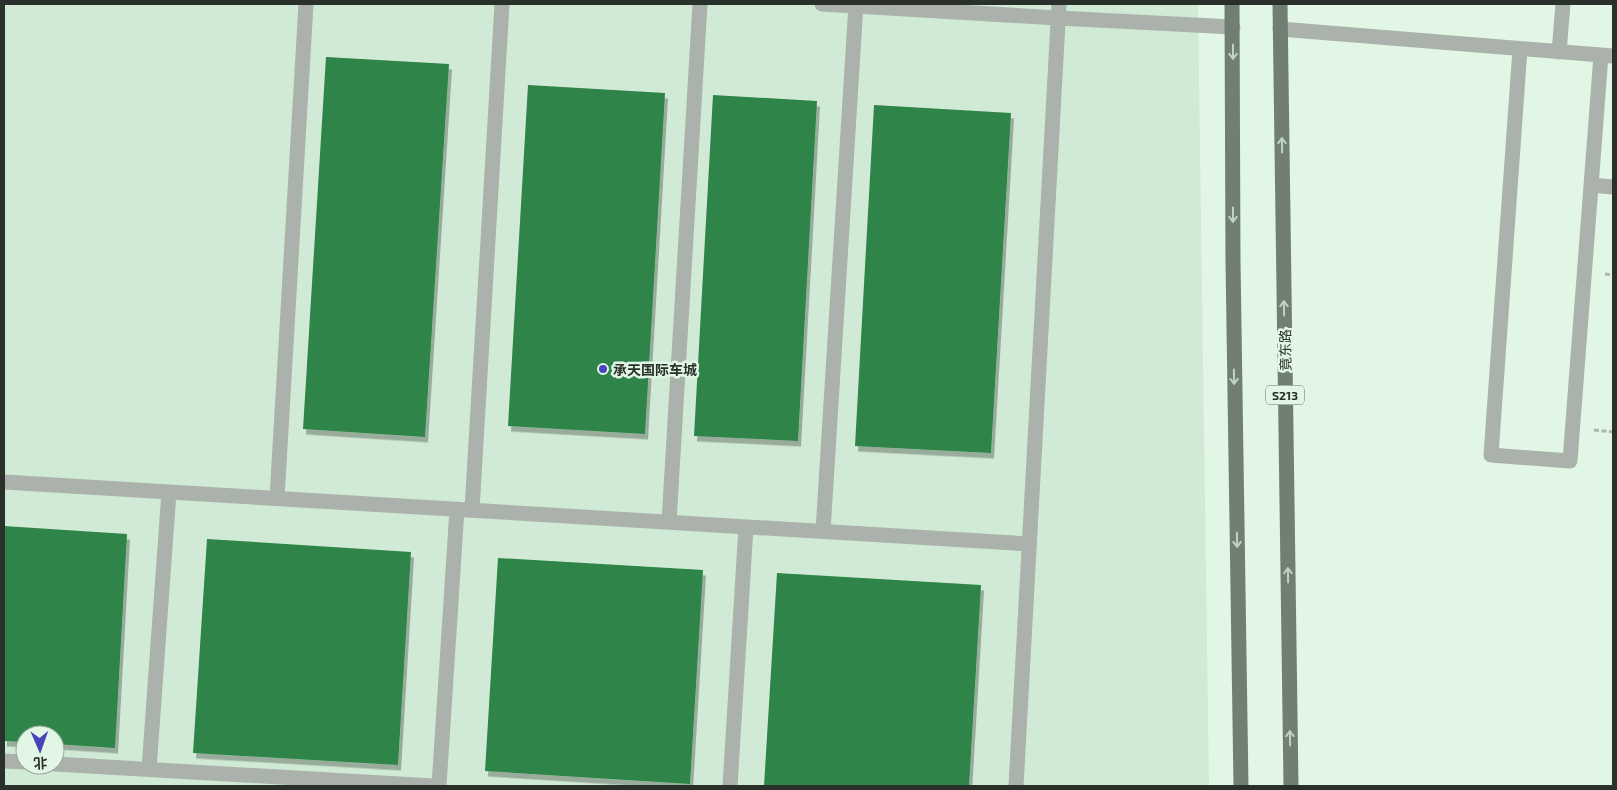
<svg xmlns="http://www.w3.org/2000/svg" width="1617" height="790" font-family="'Exo 2','Noto Sans SC',sans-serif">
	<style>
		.built { fill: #d1ead5; fill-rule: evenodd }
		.building { fill: #2e8448; filter: url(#shadow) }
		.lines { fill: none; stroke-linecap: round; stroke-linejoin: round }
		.path { stroke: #a8b8aa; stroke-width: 3; stroke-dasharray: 5 2.5; stroke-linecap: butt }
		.minor { stroke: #aab2ab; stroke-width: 15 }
		.major { stroke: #707f72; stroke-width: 15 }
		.oneway { stroke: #c0d2c2 }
		.poi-dot { fill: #4843b9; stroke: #e2f6e5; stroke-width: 2 }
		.labels { text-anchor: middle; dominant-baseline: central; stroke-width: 5; stroke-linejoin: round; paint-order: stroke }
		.shield { fill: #e2f6e5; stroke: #616c63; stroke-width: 1 }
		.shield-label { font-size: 12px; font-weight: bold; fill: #2a312b }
		.street-label { font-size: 14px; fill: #2a312b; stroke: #e2f6e5 }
		.poi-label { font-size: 14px; font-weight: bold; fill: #2a312b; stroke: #e2f6e5; text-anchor: start }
	</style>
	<defs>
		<filter id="shadow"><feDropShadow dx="3" dy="5.5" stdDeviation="0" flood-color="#0004"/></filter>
	</defs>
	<rect width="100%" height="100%" fill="#e2f6e5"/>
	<path class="built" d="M 4,4 L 1198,4 L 1209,786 L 4,786 ZM 25,735 L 55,735 L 55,765 L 25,765 Z"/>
	<path class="building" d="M 326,57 L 449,64 L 425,437 L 303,429 Z
		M 528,85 L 665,93 L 645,434 L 508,426 Z
		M 713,95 L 817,101 L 798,441 L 694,436 Z
		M 874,105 L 1011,113 L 991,453 L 855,446 Z
		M 4,526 L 127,534 L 115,748 L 55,744 L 55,735 L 25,735 L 25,742 L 4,741 Z
		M 207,539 L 411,552 L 398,765 L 193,753 Z
		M 498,558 L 703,570 L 690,784 L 485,771 Z
		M 777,573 L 981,585 L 969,786 L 764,786 Z"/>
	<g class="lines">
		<path class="path" d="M 1605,274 L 1613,275
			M 1594,430 L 1613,432"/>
		<path class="minor" d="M 822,4 L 1058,18 L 1233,27
			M 1280,29 L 1613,56
			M 1520,49 L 1491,455 L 1570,461 L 1601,55
			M 1559,52 L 1563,4
			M 1591,185 L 1613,187
			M 4,482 L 1029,544
			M 277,498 L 306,4
			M 472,510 L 502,4
			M 669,522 L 700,4
			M 823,531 L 856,4
			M 4,761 L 25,762
			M 55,764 L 433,786
			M 149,769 L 169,492
			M 439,786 L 457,509
			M 730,786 L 746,527
			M 1016,786 L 1059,4"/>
		<path class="major" d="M 1232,4 L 1233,261 L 1241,786
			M 1280,4 L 1291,786"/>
	</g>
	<defs><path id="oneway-shaft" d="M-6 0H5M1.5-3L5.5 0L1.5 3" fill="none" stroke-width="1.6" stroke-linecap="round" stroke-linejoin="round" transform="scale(1.25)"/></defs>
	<g class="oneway">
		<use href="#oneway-shaft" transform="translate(1233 52) rotate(90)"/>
		<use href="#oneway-shaft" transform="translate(1282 145) rotate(-91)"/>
		<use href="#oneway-shaft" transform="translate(1233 215) rotate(90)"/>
		<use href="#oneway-shaft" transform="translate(1284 308) rotate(-91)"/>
		<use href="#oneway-shaft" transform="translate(1234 377) rotate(89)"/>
		<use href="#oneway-shaft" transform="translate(1237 540) rotate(89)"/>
		<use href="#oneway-shaft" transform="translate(1288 575) rotate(-91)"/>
		<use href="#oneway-shaft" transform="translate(1290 738) rotate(-91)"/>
	</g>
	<circle class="poi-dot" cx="603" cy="369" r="5"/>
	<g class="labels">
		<rect class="shield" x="1266" y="385.5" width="38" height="19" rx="4"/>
		<g class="shield-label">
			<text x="1285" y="395">S213</text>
		</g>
		<g class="street-label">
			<text transform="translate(1285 350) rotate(-91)">竟东路</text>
		</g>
		<g class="poi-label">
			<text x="613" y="369">承天国际车城</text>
		</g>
	</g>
	<rect width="1617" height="790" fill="none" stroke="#2a312b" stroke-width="10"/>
	<g transform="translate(40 750) rotate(178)"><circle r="24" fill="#e2f6e5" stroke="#98a79b"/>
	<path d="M0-4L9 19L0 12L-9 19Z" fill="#4843b9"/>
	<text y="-8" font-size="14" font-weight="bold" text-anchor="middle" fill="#2a312b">北</text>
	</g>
</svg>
